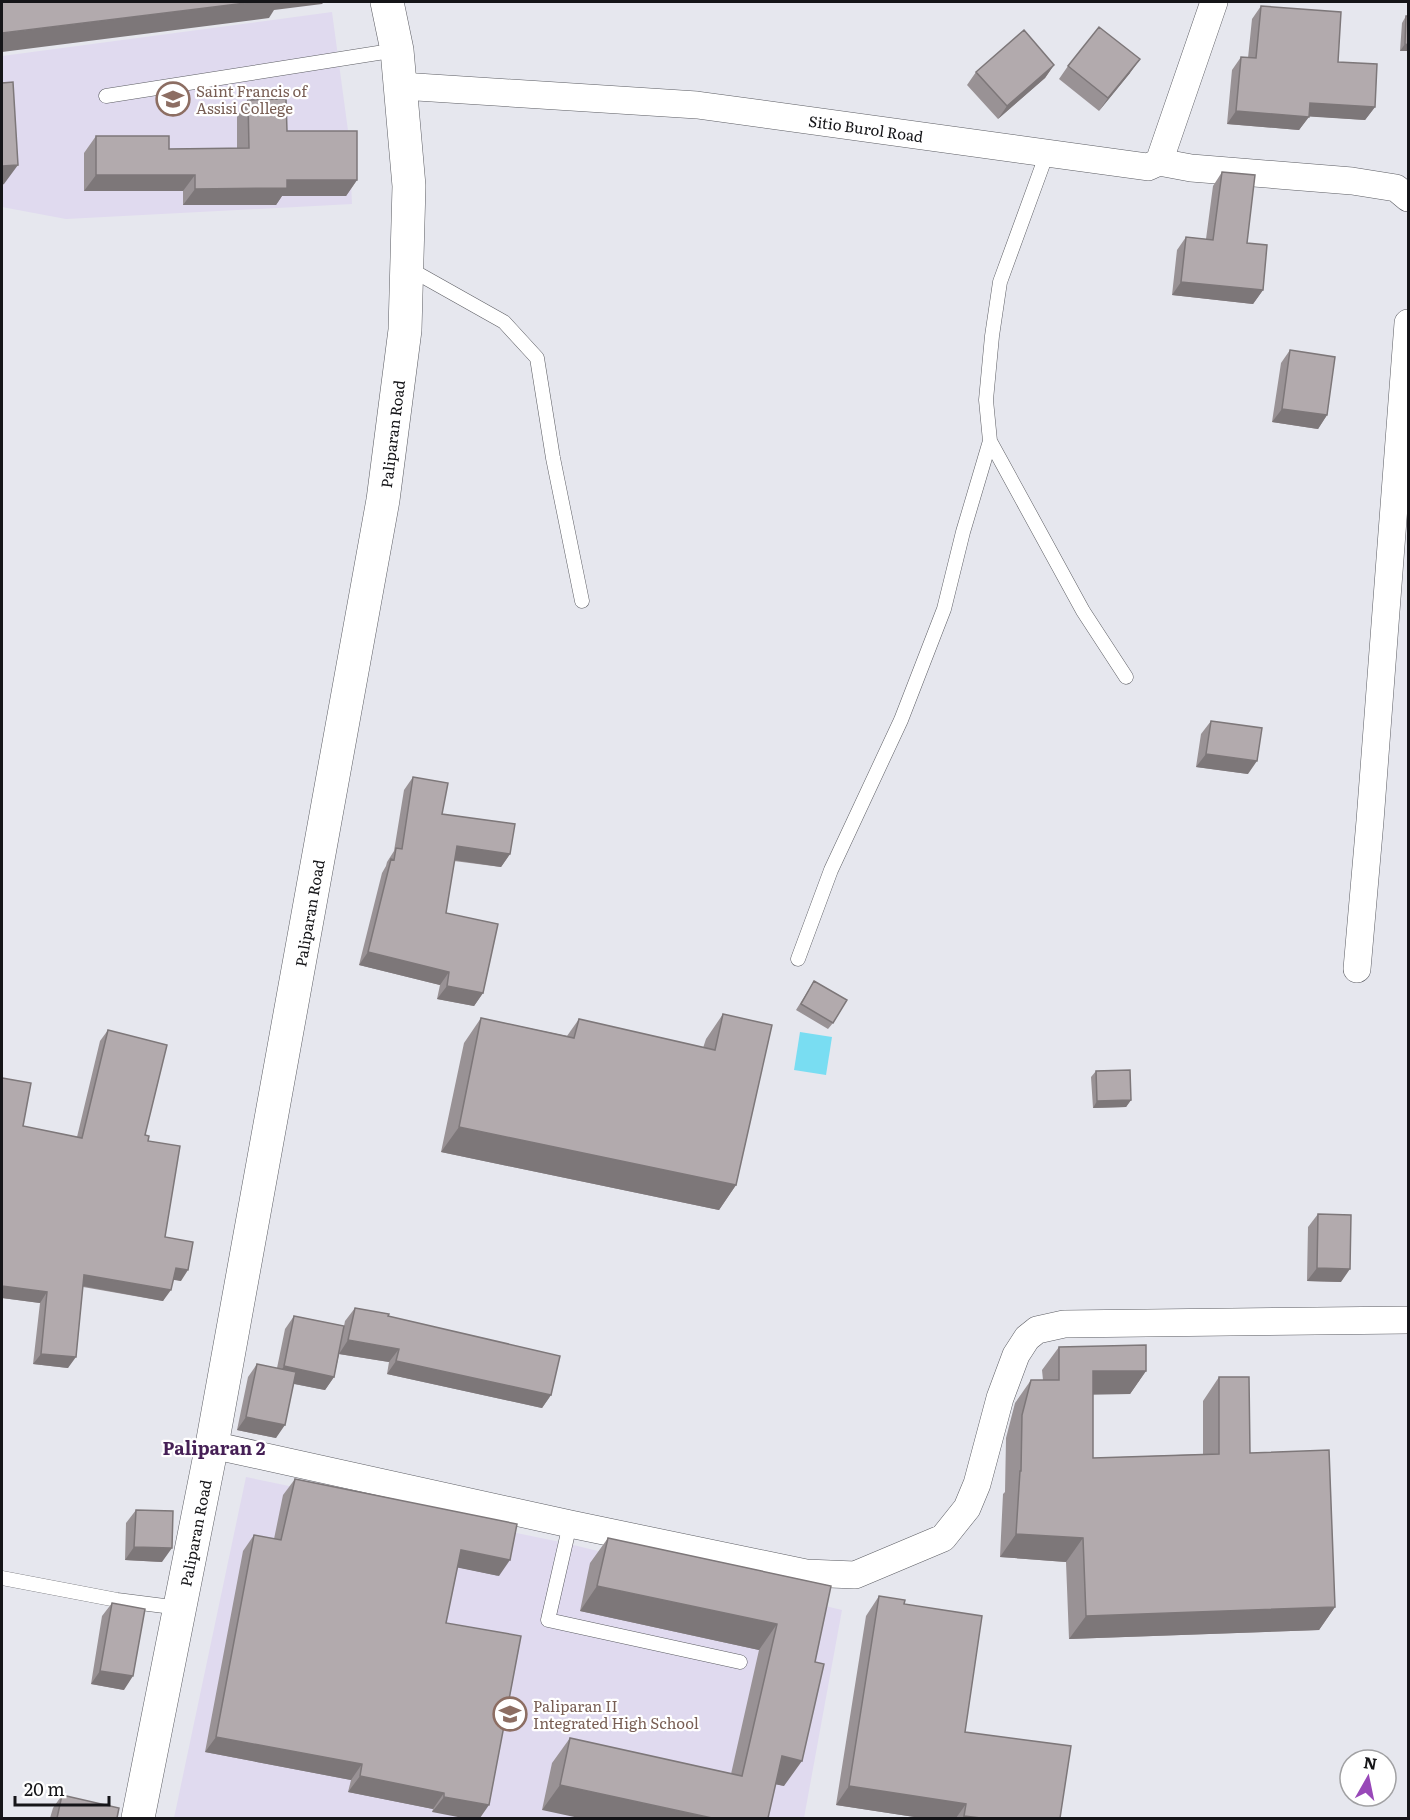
<svg xmlns="http://www.w3.org/2000/svg" width="1410" height="1820" font-family="Literata,serif">
	<style>
		.education { fill: #e0daef }
		.water { fill: #79ddf2 }
		.lines { fill: none; stroke-linecap: round; stroke-linejoin: round }
		.lane-casing { stroke: #5c5d63; stroke-width: 15 }
		.street-casing { stroke: #5c5d63; stroke-width: 28 }
		.primary-casing { stroke: #5c5d63; stroke-width: 34 }
		.lane { stroke: #fff; stroke-width: 14 }
		.street { stroke: #fff; stroke-width: 27 }
		.primary { stroke: #fff; stroke-width: 33 }
		.wall { fill: #999295 }
		.shaded-wall { fill: #7d7779 }
		.building { fill: #b2aaad; stroke: #7d7779; stroke-width: 1.5 }
		.labels { text-anchor: middle; dominant-baseline: central; stroke-width: 4.5; stroke-linejoin: round; paint-order: stroke }
		.education-label { font-size: 15px; fill: #785e54; stroke: #fff; text-anchor: start }
		.street-label { font-size: 15px; fill: #151518; stroke: #fff }
		.quarter-label { font-size: 18px; font-weight: bold; fill: #451f55; stroke: #fff }
	</style>
	<rect width="100%" height="100%" fill="#e6e7ee"/>
	<path class="education" d="M 332,12 L 349,138 L 352,204 L 66,219 L 2,207 L 2,56 Z
		M 246,1477 L 565,1543 L 842,1610 L 804,1818 L 174,1818 Z"/>
	<path class="water" d="M 800,1032 L 832,1037 L 826,1075 L 794,1070 Z"/>
	<g class="lines">
		<g class="lane-casing">
			<path id="lane" d="M 106,96 L 397,50
				M 1047,153 L 1000,282 L 992,336 L 986,400 L 990,441 L 1083,611 L 1126,677
				M 408,268 L 504,322 L 537,358 L 553,458 L 582,601
				M 798,959 L 831,870 L 901,720 L 944,609 L 963,532 L 990,441
				M 570,1524 L 548,1620 L 740,1662
				M 2,1578 L 117,1600 L 180,1608"/>
		</g>
		<g class="street-casing">
			<path id="street" d="M 401,86 L 697,105 L 1148,167 L 1159,162 L 1214,2
				M 1159,162 L 1191,168 L 1352,181 L 1396,188 L 1408,198
				M 1357,969 L 1370,821 L 1408,323
				M 212,1445 L 570,1524 L 806,1573 L 855,1575 L 943,1538 L 967,1508 L 977,1484 L 1000,1398 L 1016,1355 L 1027,1338 L 1037,1330 L 1064,1324 L 1408,1320"/>
		</g>
		<g class="primary-casing">
			<path id="primary" d="M 138,1818 L 212,1445 L 383,500 L 405,330 L 409,186 L 397,50 L 387,2"/>
		</g>
		<use href="#lane" class="lane"/>
		<use href="#street" class="street"/>
		<use href="#primary" class="primary"/>
	</g>
	<path class="wall" d="M 1261,6 L 1338,62 L 1375,107 L 1365,120 L 1309,116 L 1299,130 L 1227,124 L 1232,70 L 1241,57 L 1248,58 L 1252,19 Z
		M 1406,16 L 1408,51 L 1400,51 L 1402,23 Z
		M 1054,65 L 1045,78 L 998,119 L 967,85 L 976,72 Z
		M 1068,66 L 1130,73 L 1099,111 L 1059,79 Z
		M 248,100 L 287,131 L 357,180 L 346,196 L 282,196 L 276,205 L 183,205 L 183,191 L 84,191 L 84,153 L 96,136 L 169,149 L 237,148 L 237,117 Z
		M 1222,172 L 1263,290 L 1253,304 L 1172,295 L 1177,250 L 1186,237 L 1206,239 L 1213,186 Z
		M 1290,350 L 1327,415 L 1318,429 L 1272,422 L 1281,363 Z
		M 1211,721 L 1248,774 L 1196,767 L 1201,734 Z
		M 413,777 L 442,814 L 510,854 L 501,867 L 454,861 L 446,913 L 483,993 L 474,1006 L 437,999 L 440,985 L 359,965 L 382,873 L 386,866 L 387,862 L 394,851 L 404,790 Z
		M 814,981 L 833,1023 L 828,1029 L 796,1010 Z
		M 723,1014 L 736,1185 L 719,1210 L 441,1152 L 464,1043 L 481,1018 L 567,1036 L 579,1019 L 703,1048 L 706,1039 Z
		M 108,1030 L 148,1141 L 165,1237 L 181,1281 L 173,1279 L 163,1301 L 83,1287 L 68,1368 L 33,1364 L 40,1303 L 2,1298 L 2,1078 L 23,1126 L 77,1137 L 100,1041 Z
		M 1096,1071 L 1131,1100 L 1126,1107 L 1093,1108 L 1091,1077 Z
		M 1318,1214 L 1341,1282 L 1307,1281 L 1308,1227 Z
		M 355,1308 L 388,1316 L 551,1395 L 542,1408 L 387,1374 L 389,1362 L 339,1354 L 334,1377 L 325,1390 L 294,1384 L 276,1438 L 237,1430 L 248,1377 L 257,1364 L 277,1368 L 285,1329 L 294,1316 L 344,1326 L 345,1321 Z
		M 1059,1347 L 1146,1371 L 1130,1394 L 1093,1394 L 1093,1458 L 1203,1454 L 1203,1401 L 1219,1377 L 1250,1453 L 1335,1607 L 1319,1630 L 1069,1639 L 1066,1562 L 1000,1557 L 1003,1494 L 1005,1492 L 1006,1438 L 1015,1403 L 1031,1380 L 1043,1380 L 1042,1370 Z
		M 295,1479 L 499,1576 L 457,1567 L 446,1623 L 489,1805 L 432,1812 L 433,1809 L 348,1792 L 351,1780 L 205,1752 L 243,1551 L 254,1535 L 274,1539 L 283,1495 Z
		M 136,1510 L 162,1562 L 125,1560 L 126,1523 Z
		M 608,1538 L 831,1586 L 784,1786 L 776,1784 L 542,1810 L 552,1763 L 570,1738 L 731,1774 L 759,1650 L 580,1611 L 590,1563 Z
		M 879,1596 L 965,1732 L 1060,1818 L 921,1818 L 836,1805 L 866,1616 Z
		M 112,1603 L 124,1690 L 91,1684 L 102,1616 Z
		M 62,1795 L 117,1818 L 50,1818 L 53,1808 Z"/>
	<path class="shaded-wall" d="M 254,2 L 324,2 L 322,4 L 274,10 L 269,18 L 2,52 L 2,33 Z
		M 1405,44 L 1408,45 L 1408,51 L 1400,51 Z
		M 1140,59 L 1130,73 L 1099,111 L 1108,98 Z
		M 1054,65 L 1045,78 L 998,119 L 1007,106 Z
		M 1310,103 L 1375,107 L 1365,120 L 1301,116 Z
		M 1236,111 L 1309,117 L 1299,130 L 1227,124 Z
		M 18,165 L 4,184 L 2,185 L 2,166 Z
		M 96,175 L 195,175 L 183,191 L 84,191 Z
		M 287,180 L 357,180 L 346,196 L 282,196 L 276,205 L 183,205 L 195,189 Z
		M 1181,282 L 1263,290 L 1253,304 L 1172,295 Z
		M 1282,409 L 1327,415 L 1318,429 L 1272,422 Z
		M 1206,754 L 1257,761 L 1248,774 L 1196,767 Z
		M 457,846 L 510,854 L 501,867 L 447,859 Z
		M 368,952 L 449,972 L 440,985 L 359,965 Z
		M 447,986 L 483,993 L 474,1006 L 437,999 Z
		M 1131,1100 L 1126,1107 L 1093,1108 L 1097,1101 Z
		M 459,1127 L 736,1185 L 719,1210 L 441,1152 Z
		M 176,1268 L 188,1270 L 181,1281 L 168,1279 Z
		M 1317,1268 L 1350,1269 L 1341,1282 L 1307,1281 Z
		M 84,1275 L 171,1290 L 163,1301 L 77,1285 Z
		M 2,1286 L 47,1292 L 40,1303 L 2,1298 Z
		M 348,1340 L 399,1349 L 389,1362 L 339,1354 Z
		M 41,1354 L 76,1357 L 68,1368 L 33,1364 Z
		M 396,1361 L 551,1395 L 542,1408 L 387,1374 Z
		M 284,1366 L 334,1377 L 325,1390 L 275,1380 Z
		M 1093,1371 L 1146,1371 L 1130,1394 L 1077,1395 Z
		M 246,1417 L 285,1425 L 276,1438 L 237,1430 Z
		M 1016,1534 L 1083,1538 L 1066,1562 L 1000,1557 Z
		M 134,1547 L 172,1548 L 162,1562 L 125,1560 Z
		M 461,1550 L 510,1560 L 499,1576 L 450,1566 Z
		M 597,1586 L 777,1624 L 759,1650 L 580,1611 Z
		M 1335,1607 L 1319,1630 L 1069,1639 L 1086,1616 Z
		M 100,1671 L 133,1676 L 124,1690 L 91,1684 Z
		M 216,1737 L 362,1764 L 351,1780 L 205,1752 Z
		M 782,1756 L 802,1761 L 784,1786 L 764,1782 Z
		M 360,1776 L 444,1793 L 433,1809 L 348,1792 Z
		M 560,1785 L 712,1818 L 579,1818 L 542,1810 Z
		M 849,1786 L 966,1804 L 956,1818 L 921,1818 L 836,1805 Z
		M 444,1797 L 489,1805 L 480,1818 L 463,1818 L 432,1812 Z
		M 964,1816 L 981,1818 L 962,1818 Z"/>
	<path class="building" d="M 2,2 L 254,2 L 2,33 Z
		M 1261,6 L 1341,12 L 1338,62 L 1377,64 L 1375,107 L 1310,103 L 1309,117 L 1236,111 L 1241,57 L 1256,58 Z
		M 1406,16 L 1408,16 L 1408,45 L 1405,44 Z
		M 1099,27 L 1140,59 L 1108,98 L 1068,66 Z
		M 1024,30 L 1054,65 L 1007,106 L 976,72 Z
		M 13,82 L 18,165 L 2,166 L 2,83 Z
		M 286,99 L 287,131 L 357,131 L 357,180 L 287,180 L 287,188 L 195,189 L 195,175 L 96,175 L 96,136 L 169,136 L 169,149 L 249,148 L 248,100 Z
		M 1222,172 L 1255,175 L 1247,243 L 1267,245 L 1263,290 L 1181,282 L 1186,237 L 1213,240 Z
		M 1290,350 L 1335,357 L 1327,415 L 1282,409 Z
		M 1211,721 L 1262,728 L 1257,761 L 1206,754 Z
		M 413,777 L 448,783 L 442,814 L 515,824 L 510,854 L 457,846 L 446,913 L 498,924 L 483,993 L 447,986 L 449,972 L 368,952 L 391,859 L 394,860 L 396,848 L 402,849 Z
		M 814,981 L 847,1000 L 833,1023 L 801,1004 Z
		M 723,1014 L 772,1025 L 736,1185 L 459,1127 L 481,1018 L 574,1038 L 579,1019 L 715,1050 Z
		M 108,1030 L 167,1045 L 145,1135 L 149,1136 L 148,1141 L 180,1146 L 165,1237 L 193,1242 L 188,1270 L 176,1268 L 171,1290 L 84,1275 L 76,1357 L 41,1354 L 47,1292 L 2,1286 L 2,1078 L 31,1083 L 23,1126 L 82,1138 Z
		M 1130,1070 L 1131,1100 L 1097,1101 L 1096,1071 Z
		M 1318,1214 L 1351,1215 L 1350,1269 L 1317,1268 Z
		M 355,1308 L 389,1314 L 388,1316 L 560,1356 L 551,1395 L 396,1361 L 399,1349 L 348,1340 Z
		M 294,1316 L 344,1326 L 334,1377 L 284,1366 Z
		M 1146,1345 L 1146,1371 L 1093,1371 L 1093,1458 L 1219,1454 L 1219,1377 L 1249,1377 L 1250,1453 L 1329,1450 L 1335,1607 L 1086,1616 L 1083,1538 L 1016,1534 L 1020,1471 L 1021,1471 L 1022,1415 L 1031,1380 L 1059,1380 L 1059,1347 Z
		M 257,1364 L 296,1372 L 285,1425 L 246,1417 Z
		M 295,1479 L 517,1524 L 510,1560 L 461,1550 L 446,1623 L 521,1636 L 489,1805 L 444,1797 L 444,1793 L 360,1776 L 362,1764 L 216,1737 L 254,1535 L 281,1540 Z
		M 136,1510 L 173,1511 L 172,1548 L 134,1547 Z
		M 608,1538 L 831,1586 L 815,1662 L 824,1664 L 802,1761 L 782,1756 L 768,1818 L 712,1818 L 560,1785 L 570,1738 L 742,1776 L 777,1624 L 597,1586 Z
		M 879,1596 L 905,1600 L 904,1604 L 982,1616 L 965,1732 L 1071,1746 L 1060,1818 L 981,1818 L 964,1816 L 966,1804 L 849,1786 Z
		M 112,1603 L 145,1609 L 133,1676 L 100,1671 Z
		M 62,1795 L 119,1808 L 117,1818 L 57,1818 Z"/>
	<defs>
		<g id="university-ring" transform="scale(1.725)"><circle r="9.5" fill="#fff" stroke="#8d6e63" stroke-width="1.5"/><path d="M0-5L7-2L0 1L-7-2ZM-4 1L0 2.5L4 1V4Q0 6-4 4Z" fill="#8d6e63"/></g>
		<g id="school-ring" transform="scale(1.725)"><circle r="9.5" fill="#fff" stroke="#8d6e63" stroke-width="1.5"/><path d="M0-5L7-2L0 1L-7-2ZM-4 1L0 2.5L4 1V4Q0 6-4 4Z" fill="#8d6e63"/></g>
	</defs>
	<g fill-rule="evenodd">
		<use href="#university-ring" x="173" y="99"/>
		<use href="#school-ring" x="510" y="1714"/>
	</g>
	<g class="labels">
		<g class="education-label">
			<text x="196" y="90">Saint Francis of<tspan x="196" dy="17">Assisi College</tspan></text>
			<text x="533" y="1705">Paliparan II<tspan x="533" dy="17">Integrated High School</tspan></text>
		</g>
		<g class="street-label">
			<text transform="translate(866 128) rotate(8)">Sitio Burol Road</text>
			<text transform="translate(392 434) rotate(-83)">Paliparan Road</text>
			<text transform="translate(309 913) rotate(-80)">Paliparan Road</text>
			<text transform="translate(195 1533) rotate(-79)">Paliparan Road</text>
		</g>
		<g class="quarter-label">
			<text x="214" y="1447">Paliparan 2</text>
		</g>
	</g>
	<rect width="1410" height="1820" fill="none" stroke="#151518" stroke-width="6"/>
	<g transform="translate(1368 1778) rotate(9)"><circle r="28" fill="#ffffff" stroke="#a1a1a3" stroke-width="1.5"/>
	<path d="M0-4.5L10 22L0 15L-10 22Z" fill="#9848b8"/>
	<text y="-9" font-size="16" font-weight="bold" text-anchor="middle" fill="#151518">N</text>
	</g>
	<path d="M15 1796v9h94v-9" fill="none" stroke="#151518" stroke-width="3"/>
	<text x="24" y="1796" font-size="18" fill="#151518" stroke="#ffffff" stroke-width="4.5" paint-order="stroke">20 m</text>
</svg>
